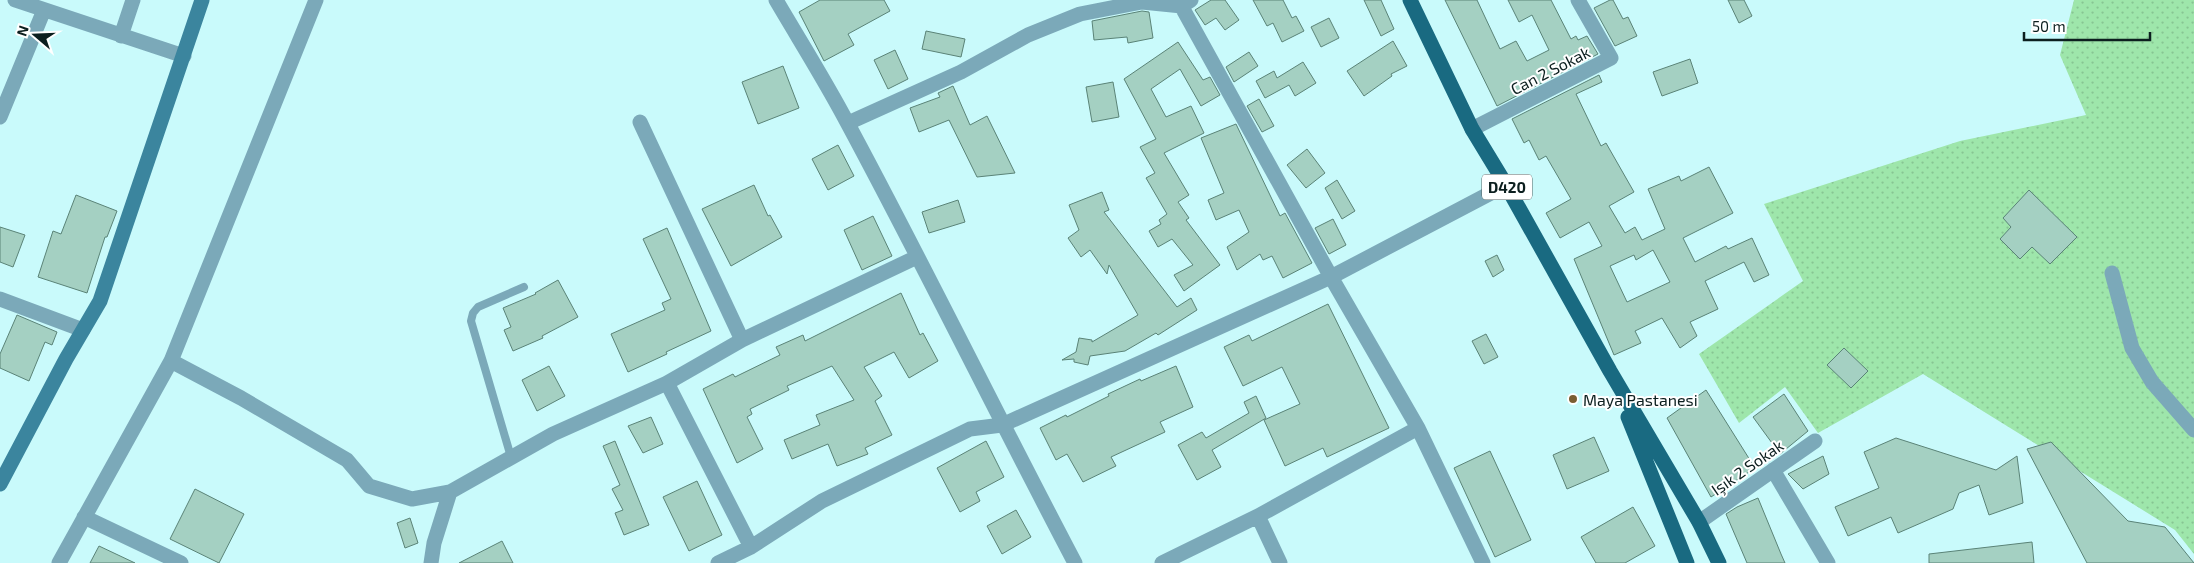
<svg xmlns="http://www.w3.org/2000/svg" width="2194" height="563" font-family="'Exo 2',sans-serif">
	<style>
		.green { fill: url(#green-dots) }
		.building { fill: #a4d0c2; stroke: #5a8377; fill-rule: evenodd }
		.lines { fill: none; stroke-linecap: round; stroke-linejoin: round }
		.lane { stroke: #7ba9b9; stroke-width: 8 }
		.street { stroke: #7ba9b9; stroke-width: 15 }
		.secondary { stroke: #3b859e; stroke-width: 15 }
		.primary { stroke: #196a81; stroke-width: 15 }
		.poi-dot { fill: #7a5d31; stroke: #fff; stroke-width: 2 }
		.labels { text-anchor: middle; dominant-baseline: central; stroke-width: 4; stroke-linejoin: round; paint-order: stroke }
		.shield { fill: #fff; stroke: #556262; stroke-width: 1 }
		.shield-label { font-size: 15px; font-weight: bold; fill: #0c1f1f }
		.street-label { font-size: 16px; fill: #0c1f1f; stroke: #fff }
		.poi-label { font-size: 16px; fill: #0c1f1f; stroke: #fff; text-anchor: start }
	</style>
	<defs>
		<pattern id="green-dots" width="8" height="8" patternUnits="userSpaceOnUse" patternTransform="scale(1.25)"><rect width="8" height="8" fill="#9ee6ab"/><path d="M2 2h.1M6 6h.1" fill="none" stroke="#87c593" stroke-width="1.8" stroke-linecap="round"/></pattern>
	</defs>
	<rect width="100%" height="100%" fill="#c9fafb"/>
	<path class="green" d="M 2074,0 L 2194,0 L 2194,554 L 2175,530 L 1923,374 L 1818,433 L 1785,387 L 1739,423 L 1699,354 L 1803,281 L 1764,204 L 1960,141 L 2086,115 L 2060,55 Z"/>
	<path class="building" d="M 820,0 L 884,0 L 890,11 L 848,34 L 854,45 L 824,61 L 799,12 Z
		M 1211,0 L 1225,0 L 1239,20 L 1225,30 L 1216,18 L 1205,25 L 1195,10 Z
		M 1253,0 L 1283,0 L 1292,18 L 1296,16 L 1304,31 L 1282,42 L 1273,23 L 1267,26 Z
		M 1364,0 L 1381,0 L 1394,29 L 1381,36 Z
		M 1445,0 L 1477,0 L 1500,49 L 1516,41 L 1527,61 L 1549,50 L 1532,15 L 1519,22 L 1508,0 L 1551,0 L 1571,39 L 1576,36 L 1578,40 L 1587,36 L 1598,54 L 1497,106 Z
		M 1610,0 L 1613,0 L 1623,19 L 1628,17 L 1637,36 L 1615,46 L 1594,8 Z
		M 1728,0 L 1744,0 L 1752,16 L 1739,23 Z
		M 1142,11 L 1149,12 L 1153,38 L 1128,43 L 1127,37 L 1094,40 L 1092,21 Z
		M 1329,18 L 1339,38 L 1321,47 L 1311,27 Z
		M 926,31 L 965,39 L 961,57 L 922,49 Z
		M 1393,41 L 1407,66 L 1391,74 L 1392,76 L 1364,96 L 1347,71 Z
		M 1178,42 L 1203,80 L 1210,77 L 1220,95 L 1201,106 L 1180,69 L 1151,89 L 1166,117 L 1191,106 L 1204,133 L 1164,153 L 1189,195 L 1178,202 L 1189,218 L 1186,220 L 1220,265 L 1184,291 L 1174,275 L 1193,265 L 1172,239 L 1158,247 L 1149,231 L 1161,224 L 1159,220 L 1167,214 L 1146,178 L 1155,173 L 1140,147 L 1156,139 L 1124,79 Z
		M 895,50 L 908,79 L 888,89 L 874,60 Z
		M 1249,52 L 1258,66 L 1234,82 L 1226,67 Z
		M 1690,59 L 1698,83 L 1662,96 L 1653,72 Z
		M 1303,62 L 1316,83 L 1295,96 L 1289,85 L 1265,98 L 1256,81 L 1274,71 L 1277,78 Z
		M 783,66 L 799,108 L 758,124 L 742,82 Z
		M 1599,75 L 1602,82 L 1576,94 L 1601,146 L 1606,143 L 1634,192 L 1609,206 L 1625,233 L 1635,227 L 1642,240 L 1665,229 L 1648,189 L 1679,176 L 1681,181 L 1709,167 L 1733,213 L 1683,238 L 1695,262 L 1726,246 L 1728,249 L 1752,238 L 1769,275 L 1754,282 L 1744,262 L 1705,281 L 1718,309 L 1690,322 L 1697,336 L 1680,348 L 1662,318 L 1635,331 L 1641,343 L 1614,355 L 1574,259 L 1602,246 L 1589,222 L 1560,238 L 1546,213 L 1571,199 L 1546,156 L 1539,160 L 1529,140 L 1524,143 L 1512,119 ZM 1653,250 L 1670,282 L 1627,302 L 1610,266 L 1634,255 L 1636,260 Z
		M 1113,82 L 1119,117 L 1092,122 L 1086,87 Z
		M 953,86 L 970,125 L 987,116 L 1015,173 L 977,177 L 949,120 L 919,132 L 910,108 L 940,97 L 938,93 Z
		M 1259,99 L 1274,126 L 1262,132 L 1247,106 Z
		M 1236,124 L 1280,216 L 1285,213 L 1312,263 L 1283,278 L 1272,256 L 1263,260 L 1260,254 L 1237,270 L 1227,247 L 1249,232 L 1239,210 L 1216,220 L 1208,200 L 1224,193 L 1201,138 Z
		M 838,145 L 854,176 L 828,190 L 812,159 Z
		M 1307,149 L 1325,173 L 1306,188 L 1287,165 Z
		M 1337,180 L 1355,211 L 1342,219 L 1325,188 Z
		M 754,185 L 768,216 L 770,215 L 782,237 L 731,266 L 702,209 Z
		M 2029,190 L 2077,237 L 2050,264 L 2032,247 L 2020,259 L 2000,239 L 2011,227 L 2003,218 Z
		M 1102,192 L 1109,210 L 1104,212 L 1177,307 L 1191,298 L 1197,310 L 1158,335 L 1156,333 L 1125,351 L 1090,356 L 1088,365 L 1074,362 L 1074,359 L 1062,360 L 1076,352 L 1079,338 L 1092,340 L 1092,342 L 1138,315 L 1109,265 L 1107,274 L 1090,250 L 1081,257 L 1068,238 L 1079,230 L 1069,205 Z
		M 76,195 L 117,211 L 107,237 L 105,237 L 87,293 L 38,277 L 53,231 L 61,234 Z
		M 958,200 L 965,222 L 929,233 L 922,212 Z
		M 873,216 L 892,256 L 862,270 L 844,230 Z
		M 1333,219 L 1346,245 L 1329,254 L 1315,228 Z
		M 0,227 L 25,235 L 13,267 L 0,262 Z
		M 667,228 L 711,331 L 666,352 L 667,354 L 628,372 L 611,334 L 665,310 L 662,303 L 671,299 L 643,239 Z
		M 1497,255 L 1504,270 L 1493,277 L 1485,261 Z
		M 558,280 L 578,317 L 542,336 L 543,338 L 513,351 L 504,330 L 511,327 L 503,308 L 536,294 L 535,293 Z
		M 901,293 L 920,335 L 923,333 L 938,361 L 909,378 L 894,352 L 864,367 L 882,396 L 875,401 L 892,435 L 865,448 L 868,454 L 837,466 L 828,444 L 792,459 L 784,440 L 820,425 L 816,415 L 854,400 L 832,366 L 787,386 L 789,390 L 750,409 L 752,414 L 747,417 L 763,449 L 737,463 L 703,389 L 733,374 L 735,377 L 780,355 L 776,347 L 803,335 L 805,341 Z
		M 1328,304 L 1389,428 L 1327,457 L 1323,448 L 1285,466 L 1264,420 L 1300,404 L 1282,367 L 1243,386 L 1224,347 L 1249,335 L 1252,341 Z
		M 17,315 L 57,332 L 52,345 L 45,342 L 29,381 L 0,368 L 0,354 Z
		M 1486,334 L 1498,357 L 1484,364 L 1472,341 Z
		M 1844,348 L 1868,371 L 1851,388 L 1827,365 Z
		M 549,366 L 565,396 L 537,411 L 522,380 Z
		M 1176,366 L 1193,407 L 1160,422 L 1165,432 L 1111,457 L 1116,466 L 1083,482 L 1067,454 L 1056,460 L 1040,428 L 1066,415 L 1067,417 L 1109,396 L 1108,394 L 1140,379 L 1141,381 Z
		M 1706,390 L 1755,468 L 1711,497 L 1667,418 Z
		M 1784,394 L 1808,431 L 1780,454 L 1753,417 Z
		M 1256,396 L 1266,418 L 1212,450 L 1221,467 L 1197,480 L 1178,445 L 1202,432 L 1206,438 L 1249,413 L 1244,402 Z
		M 651,417 L 663,444 L 643,453 L 628,426 Z
		M 1594,437 L 1609,471 L 1567,489 L 1553,455 Z
		M 1896,438 L 1996,470 L 2017,456 L 2023,503 L 1989,515 L 1979,485 L 1959,493 L 1953,509 L 1898,533 L 1891,517 L 1848,536 L 1835,507 L 1879,488 L 1864,452 Z
		M 615,441 L 649,525 L 624,535 L 615,513 L 623,510 L 612,489 L 620,485 L 603,446 Z
		M 986,441 L 1004,477 L 976,492 L 980,501 L 960,512 L 937,468 Z
		M 2051,442 L 2128,521 L 2165,527 L 2194,563 L 2087,563 L 2027,449 Z
		M 1490,451 L 1531,540 L 1495,557 L 1454,468 Z
		M 1823,456 L 1829,474 L 1803,489 L 1788,474 Z
		M 697,481 L 722,535 L 689,551 L 663,497 Z
		M 195,489 L 244,514 L 219,563 L 170,539 Z
		M 1758,498 L 1781,554 L 1785,563 L 1747,563 L 1726,514 L 1737,507 Z
		M 1633,507 L 1655,546 L 1625,563 L 1596,563 L 1581,537 Z
		M 1016,510 L 1031,537 L 1002,554 L 987,526 Z
		M 410,518 L 418,543 L 405,548 L 397,523 Z
		M 502,541 L 513,563 L 459,563 Z
		M 2032,542 L 2034,563 L 1929,563 L 1929,554 Z
		M 99,546 L 135,563 L 90,563 Z"/>
	<g class="lines">
		<path class="lane" d="M 511,457 L 471,321 L 473,313 L 478,307 L 524,287"/>
		<path class="street" d="M 15,0 L 184,56
			M 776,0 C 800,41 826,82 848,124 C 926,269 998,417 1075,563
			M 1178,0 L 1331,277 L 1418,428 L 1483,563
			M 121,36 L 133,0
			M 0,117 L 44,10
			M 640,122 L 742,340
			M 848,123 L 961,72 L 1028,35 L 1080,14 L 1142,2 L 1182,6 L 1191,0
			M 1472,129 L 1611,58 L 1578,0
			M 2112,273 L 2132,348 L 2152,382 L 2194,430
			M 0,299 L 83,330
			M 171,361 L 241,398 L 347,460 L 369,486 L 412,499 L 450,492
			M 667,383 L 751,547
			M 1773,470 L 1828,563
			M 1258,516 L 1418,428
			M 84,517 L 181,563
			M 1699,522 L 1815,441
			M 59,563 L 171,361 L 316,0
			M 431,563 L 434,543 L 450,492 L 553,434 L 667,383 L 742,340 L 917,257
			M 718,563 L 751,547 L 822,501 L 970,429 L 1002,425 L 1331,277 L 1506,185
			M 1162,563 L 1258,516 L 1280,563"/>
		<path class="secondary" d="M 0,484 L 66,359 L 100,301 L 202,0"/>
		<path class="primary" d="M 1410,0 L 1472,129 L 1506,185 L 1610,371 L 1699,522 L 1719,563
			M 1628,417 L 1687,563"/>
	</g>
	<circle class="poi-dot" cx="1573" cy="399" r="5"/>
	<g class="labels">
		<rect class="shield" x="1482" y="174.5" width="50" height="25" rx="4"/>
		<g class="shield-label">
			<text x="1507" y="187">D420</text>
		</g>
		<g class="street-label">
			<text transform="translate(1550 70) rotate(-27)">Can 2 Sokak</text>
			<text transform="translate(1747 467) rotate(-35)">Işık 2 Sokak</text>
		</g>
		<g class="poi-label">
			<text x="1583" y="399">Maya Pastanesi</text>
		</g>
	</g>
	<g transform="translate(35 35) rotate(289)" stroke="#ffffff" stroke-width="4" paint-order="stroke">
	<path d="M0-4L9 19L0 12L-9 19Z" fill="#0c1f1f"/>
	<text y="-8" font-size="14" font-weight="bold" text-anchor="middle" fill="#0c1f1f">N</text>
	</g>
	<path d="M2024 32v8h126v-8" fill="none" stroke="#0c1f1f" stroke-width="2.5"/>
	<text x="2032" y="32" font-size="15" fill="#0c1f1f" stroke="#ffffff" stroke-width="4" paint-order="stroke">50 m</text>
</svg>
